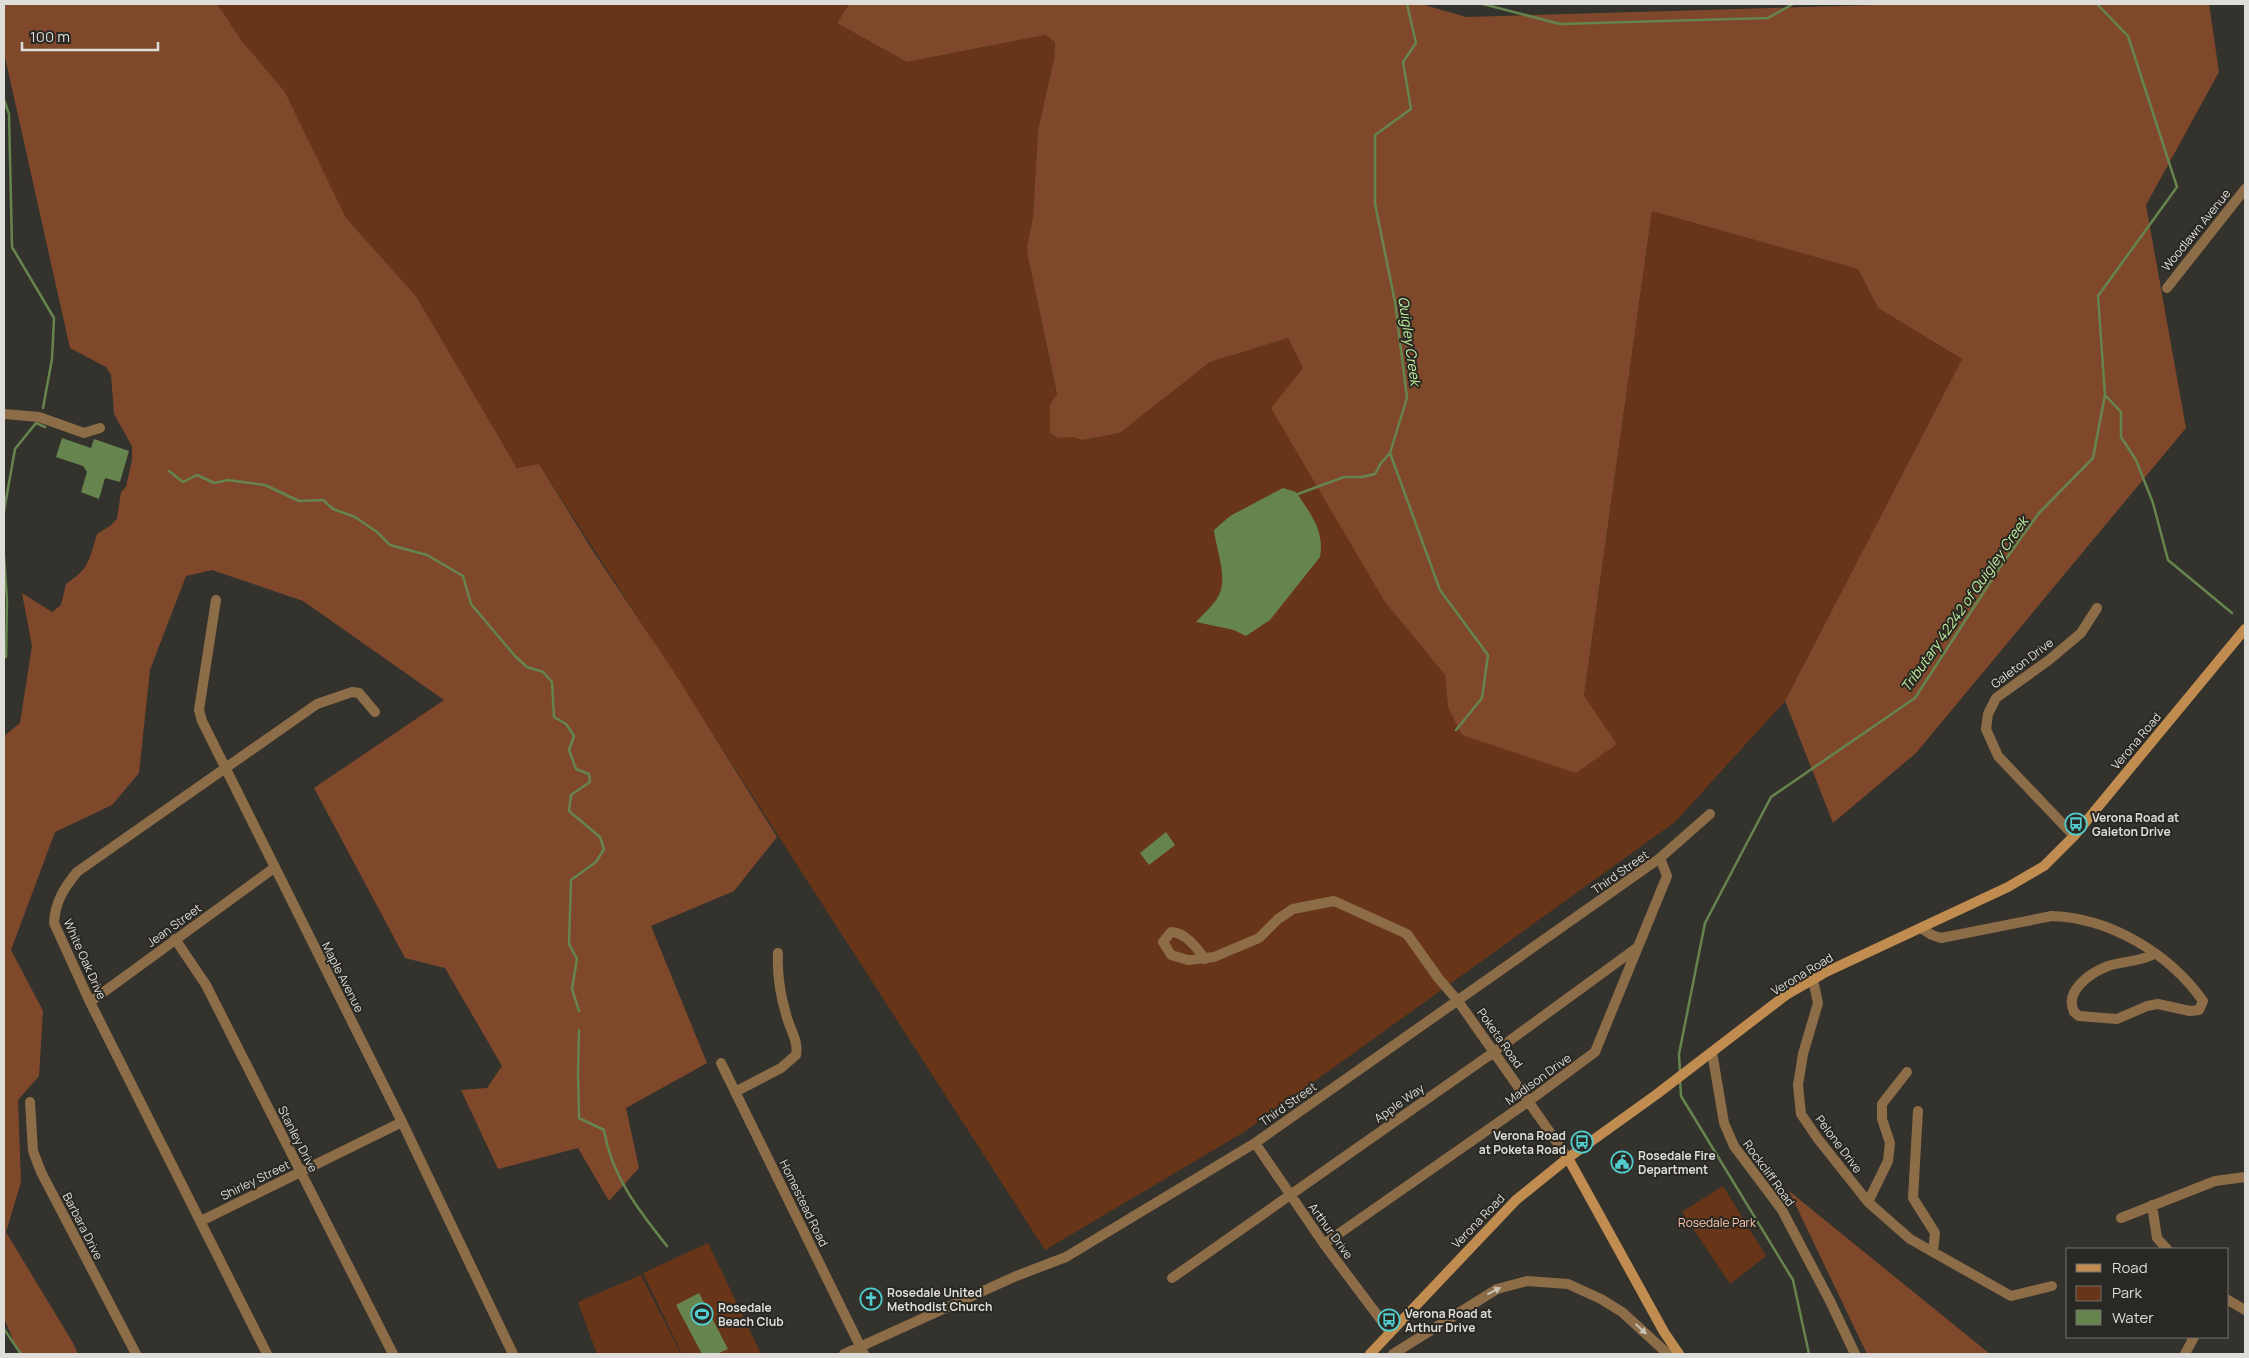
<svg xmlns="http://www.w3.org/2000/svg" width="2249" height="1358" font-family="Manrope,sans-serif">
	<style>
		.green { fill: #683518 }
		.forest { fill: #7f482b }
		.water { fill: #66854e }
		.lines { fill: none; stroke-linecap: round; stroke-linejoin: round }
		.stream { stroke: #66854e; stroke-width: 2.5 }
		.street { stroke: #8d6c48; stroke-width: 10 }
		.secondary { stroke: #c08c50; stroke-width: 10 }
		.oneway { fill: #cac1b6 }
		.labels { text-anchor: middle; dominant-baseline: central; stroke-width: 4; stroke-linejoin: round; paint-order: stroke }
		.street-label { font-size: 12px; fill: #deddda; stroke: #2a2822 }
		.poi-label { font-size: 12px; font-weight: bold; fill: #deddda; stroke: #2a2822; text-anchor: start }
		.park-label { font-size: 12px; fill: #fbc6ac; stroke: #2a2822 }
		.water-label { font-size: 14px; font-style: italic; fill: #c3f1a0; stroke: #2a2822 }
	</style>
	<rect width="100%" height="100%" fill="#34322c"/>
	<path class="green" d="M 217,4 L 849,4 L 837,23 L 907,62 L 1045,35 L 1055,42 L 1054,59 L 1038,130 L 1033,217 L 1027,246 L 1028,257 L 1057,395 L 1050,405 L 1050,433 L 1058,438 L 1073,436 L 1082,440 L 1120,433 L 1210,362 L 1288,338 L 1303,368 L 1385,602 L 1445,675 L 1448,707 L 1617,744 L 1584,697 L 1652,211 L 1858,269 L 1878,308 L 1962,359 L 1785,701 L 1675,822 L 1244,1132 L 1045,1250 L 539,464 L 517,468 L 416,296 L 346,218 L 285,92 L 242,41 Z
		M 1723,1186 L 1766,1256 L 1730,1284 L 1682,1212 Z
		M 708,1243 L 761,1354 L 682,1354 L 643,1273 Z
		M 641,1275 L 681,1354 L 597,1354 L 578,1302 Z"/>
	<path class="forest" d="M 4,4 L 217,4 L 242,41 L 285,92 L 346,218 L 416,296 L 517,468 L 539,464 L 593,551 L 674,672 L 777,837 L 734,891 L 651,926 L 707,1063 L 626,1108 L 639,1168 L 609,1201 L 578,1148 L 498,1169 L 461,1090 L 487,1088 L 502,1066 L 445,968 L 405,958 L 314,788 L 444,700 L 303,601 L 212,570 L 186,576 L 150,670 L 139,773 L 112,805 L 55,832 L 11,950 L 43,1011 L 39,1076 L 18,1100 L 21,1182 L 6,1232 L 73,1343 L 78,1354 L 19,1354 L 4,1318 L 4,736 L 20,723 L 32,646 L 22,593 L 52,612 L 61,605 L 66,584 C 90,568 89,560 97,534 L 110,526 L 117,519 L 121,492 L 126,487 L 132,460 L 132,446 L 114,414 L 111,375 L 106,367 L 70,348 L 4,53 Z
		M 849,4 L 1421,4 L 1466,17 L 1910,4 L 2209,4 L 2219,72 L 2146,205 L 2186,428 L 1916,753 L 1833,823 L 1785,701 L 1962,359 L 1878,308 L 1858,269 L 1652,211 L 1584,696 L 1617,744 L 1576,773 L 1462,735 L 1448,707 L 1445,675 L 1385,602 L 1271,408 L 1303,368 L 1288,338 L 1210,362 L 1120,433 L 1082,440 L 1073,437 L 1058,438 L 1050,433 L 1050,405 L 1057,394 L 1028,257 L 1027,246 L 1033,217 L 1038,130 L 1054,59 L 1055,42 L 1045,35 L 907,62 L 837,23 Z
		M 1789,1191 L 1990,1354 L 1867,1354 Z"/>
	<path class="water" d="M 62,438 L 91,448 L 94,439 L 129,451 L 120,482 L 105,478 L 99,499 L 81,492 L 87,472 L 83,466 L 56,457 Z
		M 1283,488 L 1296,492 C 1310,513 1325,531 1320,557 L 1270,620 L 1246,636 L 1234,630 L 1196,622 C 1203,614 1215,604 1219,595 C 1228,577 1216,549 1214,530 L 1230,516 Z
		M 1166,832 L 1175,845 L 1149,865 L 1140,853 Z
		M 699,1293 L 728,1349 L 717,1354 L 702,1354 L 676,1305 Z"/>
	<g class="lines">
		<path class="stream" d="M 1407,4 L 1416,43 L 1403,62 L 1411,109 L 1375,135 L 1375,204 L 1395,302 L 1407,398 L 1390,453 L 1440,590 L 1488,655 L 1482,698 L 1456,730
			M 1483,4 L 1560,24 L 1768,18 L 1793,4
			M 4,100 L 9,114 L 12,247 L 54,318 L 52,359 L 43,408
			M 2105,395 L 2121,412 L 2121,437 L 2136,460 L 2153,503 L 2168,560 L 2232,613
			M 169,471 L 183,482 L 197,475 L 214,483 L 228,480 L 265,485 L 299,501 L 323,500 L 333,509 L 355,517 L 377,532 L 390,545 L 427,555 L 463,576 L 471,604 L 515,656 L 527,667 L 543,672 L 552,682 L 554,717 L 566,724 L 574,736 L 569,750 L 576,769 L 589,774 L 590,782 L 571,795 L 569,811 L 600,837 L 604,849 L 596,862 L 571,880 L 569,944 L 577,959 L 572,989 L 579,1011
			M 1298,494 L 1344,477 L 1362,477 L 1375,474 L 1381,463 L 1390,453
			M 4,511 L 15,449 L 36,423 L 45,427
			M 4,556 L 7,601 L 6,657
			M 579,1030 L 578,1074 L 579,1118 L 604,1130 C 611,1175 639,1211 667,1246
			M 1680,1073 L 1679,1054 L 1705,923 L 1771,797 L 1915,698 L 1998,570 L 2039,513 L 2093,458 L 2105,395 L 2098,296 L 2177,187 L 2128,36 L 2097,4
			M 1680,1079 L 1681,1096 L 1793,1280 L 1809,1354
			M 4,1329 L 21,1354"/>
		<path class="street" d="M 2167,288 L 2245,189
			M 4,414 L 39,417 L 84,433 L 100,428
			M 216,600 L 199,710 L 202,721 L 402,1122 L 513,1354
			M 2074,836 L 1998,756 L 1986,729 L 1988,714 L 1996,698 L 2049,660 L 2081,633 L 2097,608
			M 1921,928 L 1932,935 L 1941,938 L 2052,916 C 2110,918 2169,953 2203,1001 L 2199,1010 L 2190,1011 L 2158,1004 L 2147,1006 L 2117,1019 L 2079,1016 L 2074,1012 C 2064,991 2090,973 2108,966 C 2123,961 2140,962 2154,954
			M 175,939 L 206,985 L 393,1354
			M 1205,959 C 1197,948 1185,932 1171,932 L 1163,942 L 1171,955 L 1188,960 L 1214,957 L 1259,938 L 1278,919 L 1293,909 L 1334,901 L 1407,934 L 1439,979 L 1458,1001 L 1568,1158
			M 1813,980 L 1818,1003 L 1803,1054 L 1798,1085 L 1801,1114 L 1818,1139 L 1868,1202 L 1910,1239 L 2011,1296 L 2052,1286
			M 90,1002 L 274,868
			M 1712,1052 L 1724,1123 L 1734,1146 L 1782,1210 L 1830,1301 L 1855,1354
			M 721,1063 L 864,1354
			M 735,1092 L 781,1068 L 796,1055 C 799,1041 789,1028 786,1014 C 780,994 777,974 778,953
			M 30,1102 L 33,1151 L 41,1172 L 136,1354
			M 1918,1111 L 1913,1198 L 1935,1233 L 1933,1252
			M 1255,1143 L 1324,1244 L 1390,1332
			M 1868,1202 L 1888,1161 L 1890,1143 L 1882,1119 L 1882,1104 L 1907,1072
			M 2152,1205 L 2157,1238 L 2167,1249
			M 2121,1218 L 2215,1181 L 2245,1177
			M 201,1221 L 402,1122
			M 1324,1244 L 1529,1101 L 1595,1052 L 1667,876 L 1660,858
			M 1172,1278 L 1494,1052 L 1638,947
			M 2228,1300 L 2245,1310
			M 267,1354 L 90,1002 L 54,923 C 55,902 64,888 77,872 L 317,704 L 352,692 L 359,693 L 375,712
			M 844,1354 L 1014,1277 L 1066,1257 L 1255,1143 L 1660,858 L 1710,814
			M 1393,1354 L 1497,1289 L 1527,1281 L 1568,1284 L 1601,1299 L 1622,1312 L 1668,1354
			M 2185,1354 L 2194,1337"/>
		<path class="secondary" d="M 1568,1158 L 1664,1332 L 1679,1354
			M 1370,1354 L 1516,1200 L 1568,1158 L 1657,1094 L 1786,995 L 1826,972 L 2008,887 L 2044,866 L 2074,836 L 2245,629"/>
	</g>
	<defs><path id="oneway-solid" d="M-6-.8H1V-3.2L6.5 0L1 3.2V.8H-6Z" transform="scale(1.25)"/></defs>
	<g class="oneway">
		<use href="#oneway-solid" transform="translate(1494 1291) rotate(-27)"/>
		<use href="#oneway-solid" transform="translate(1641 1329) rotate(43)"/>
	</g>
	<defs>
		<g id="bus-ring" transform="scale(1.125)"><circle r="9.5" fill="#2a2822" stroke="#52cdce" stroke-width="1.5"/><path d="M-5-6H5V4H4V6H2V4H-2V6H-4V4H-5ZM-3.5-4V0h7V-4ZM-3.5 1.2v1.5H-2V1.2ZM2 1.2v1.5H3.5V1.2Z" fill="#52cdce"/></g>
		<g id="civic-ring" transform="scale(1.125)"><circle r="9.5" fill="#2a2822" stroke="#52cdce" stroke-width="1.5"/><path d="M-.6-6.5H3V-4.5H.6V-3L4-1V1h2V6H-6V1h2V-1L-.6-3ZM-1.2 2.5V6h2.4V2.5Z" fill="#52cdce"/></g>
		<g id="church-ring" transform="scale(1.125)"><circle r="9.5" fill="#2a2822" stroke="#52cdce" stroke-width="1.5"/><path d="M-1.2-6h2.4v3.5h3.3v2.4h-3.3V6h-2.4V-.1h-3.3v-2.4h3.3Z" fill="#52cdce"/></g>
		<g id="stadium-ring" transform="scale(1.125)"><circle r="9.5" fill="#2a2822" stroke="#52cdce" stroke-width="1.5"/><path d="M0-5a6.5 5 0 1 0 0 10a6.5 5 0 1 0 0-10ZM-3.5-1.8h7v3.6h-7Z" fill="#52cdce"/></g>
	</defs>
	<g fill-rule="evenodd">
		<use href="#bus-ring" x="2076" y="824"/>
		<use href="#bus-ring" x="1582" y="1142"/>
		<use href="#civic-ring" x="1622" y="1162"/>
		<use href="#church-ring" x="871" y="1299"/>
		<use href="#stadium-ring" x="702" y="1314"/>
		<use href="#bus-ring" x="1389" y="1320"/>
	</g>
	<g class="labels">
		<g class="street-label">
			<text transform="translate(2196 230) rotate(-51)">Woodlawn Avenue</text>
			<text transform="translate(2022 663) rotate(-37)">Galeton Drive</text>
			<text transform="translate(2136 741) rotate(-50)">Verona Road</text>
			<text transform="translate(1620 872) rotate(-35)">Third Street</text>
			<text transform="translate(174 925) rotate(-36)">Jean Street</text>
			<text transform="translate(85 959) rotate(66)">White Oak Drive</text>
			<text transform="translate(1802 974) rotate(-31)">Verona Road</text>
			<text transform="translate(343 977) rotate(63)">Maple Avenue</text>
			<text transform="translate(1500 1038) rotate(55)">Poketa Road</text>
			<text transform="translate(1538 1079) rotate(-36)">Madison Drive</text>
			<text transform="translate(1399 1103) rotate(-35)">Apple Way</text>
			<text transform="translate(1288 1104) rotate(-35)">Third Street</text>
			<text transform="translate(298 1139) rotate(63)">Stanley Drive</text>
			<text transform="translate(1839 1144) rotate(53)">Pelone Drive</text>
			<text transform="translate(1769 1173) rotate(54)">Rockcliff Road</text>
			<text transform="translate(255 1180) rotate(-26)">Shirley Street</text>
			<text transform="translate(804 1203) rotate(64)">Homestead Road</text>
			<text transform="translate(1478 1221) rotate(-46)">Verona Road</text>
			<text transform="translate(83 1226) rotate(63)">Barbara Drive</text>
			<text transform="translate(1331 1231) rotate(54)">Arthur Drive</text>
		</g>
		<g class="poi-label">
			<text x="2092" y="817">Verona Road at<tspan x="2092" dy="14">Galeton Drive</tspan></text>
			<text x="1566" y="1135" text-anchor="end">Verona Road<tspan x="1566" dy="14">at Poketa Road</tspan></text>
			<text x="1638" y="1155">Rosedale Fire<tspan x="1638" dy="14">Department</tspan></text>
			<text x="887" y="1292">Rosedale United<tspan x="887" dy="14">Methodist Church</tspan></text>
			<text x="718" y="1307">Rosedale<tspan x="718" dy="14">Beach Club</tspan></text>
			<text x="1405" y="1313">Verona Road at<tspan x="1405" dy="14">Arthur Drive</tspan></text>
		</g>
		<g class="park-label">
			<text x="1717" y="1222">Rosedale Park</text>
		</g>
		<g class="water-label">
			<text transform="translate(1410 341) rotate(82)">Quigley Creek</text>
			<text transform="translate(1964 604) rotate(-55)">Tributary 42242 of Quigley Creek</text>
		</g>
	</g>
	<rect width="2249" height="1358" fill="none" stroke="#deddda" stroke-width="10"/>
	<rect x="2066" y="1248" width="162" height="90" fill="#2a2822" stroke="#72706c"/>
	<rect x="2076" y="1264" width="25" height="8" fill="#c08c50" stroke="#72706c"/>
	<text x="2112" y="1273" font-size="15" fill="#deddda">Road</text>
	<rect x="2076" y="1286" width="25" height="15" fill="#683518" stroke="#72706c"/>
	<text x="2112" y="1298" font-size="15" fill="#deddda">Park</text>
	<rect x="2076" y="1310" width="25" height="15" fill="#66854e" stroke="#72706c"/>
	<text x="2112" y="1323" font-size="15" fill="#deddda">Water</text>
	<path d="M22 42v8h136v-8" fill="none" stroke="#deddda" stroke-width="2.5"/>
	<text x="30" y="42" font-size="15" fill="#deddda" stroke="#2a2822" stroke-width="4" paint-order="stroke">100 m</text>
</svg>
